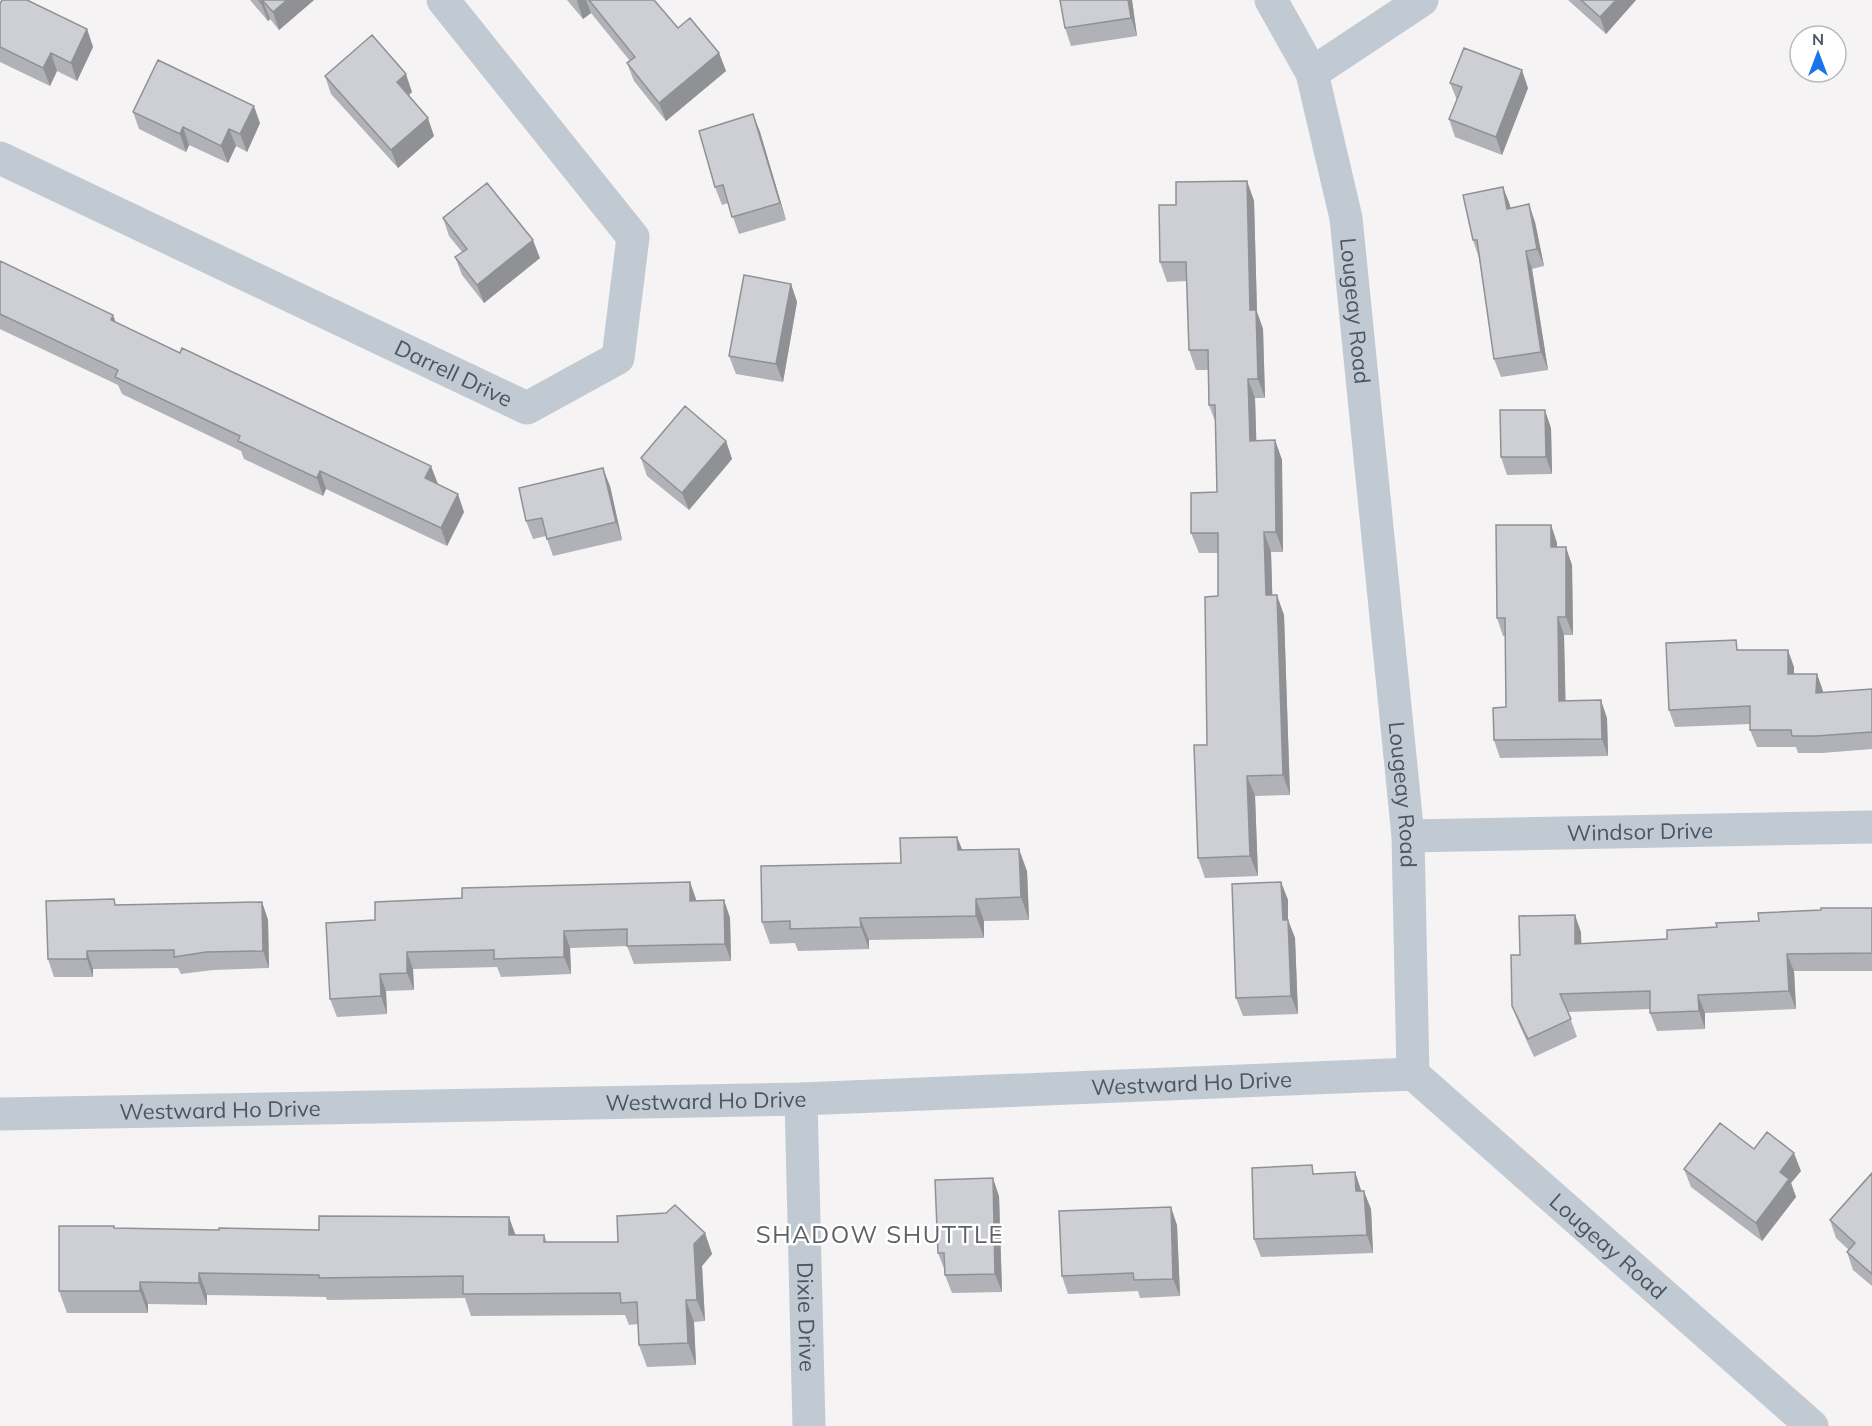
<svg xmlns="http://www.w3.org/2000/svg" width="1872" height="1426" font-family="Mulish,sans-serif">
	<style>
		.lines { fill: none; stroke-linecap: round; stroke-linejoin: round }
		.minor { stroke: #c1cad2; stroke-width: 33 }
		.tertiary { stroke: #c1cad2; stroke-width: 33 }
		.wall { fill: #b0b2b7 }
		.shaded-wall { fill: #909195 }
		.building { fill: #cdcfd5; stroke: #909195; stroke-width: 1.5 }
		.labels { text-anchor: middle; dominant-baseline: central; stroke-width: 5; stroke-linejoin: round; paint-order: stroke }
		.street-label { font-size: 22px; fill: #4a5661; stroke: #fff }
		.neighbourhood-label { font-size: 24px; letter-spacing: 1.5px; fill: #5f6368; stroke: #fff }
	</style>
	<rect width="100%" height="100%" fill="#f5f3f3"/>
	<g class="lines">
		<g class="minor">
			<path d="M 1312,73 L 1422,0"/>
			<path id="s1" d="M 0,158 L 527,408 L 618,358 L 633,237 L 443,0"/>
			<path id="s2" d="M 1408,836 L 1872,827"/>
			<path id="s3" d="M 801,1099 L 809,1426"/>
			<path id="s4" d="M 0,1114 L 801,1099 L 1413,1074"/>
		</g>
		<path class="tertiary" id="s5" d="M 1271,0 L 1312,73 L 1346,218 L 1408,836 L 1413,1074 L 1812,1426"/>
	</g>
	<path class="wall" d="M 250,0 L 314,0 L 279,30 L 270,19 L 268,21 Z
		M 567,0 L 654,0 L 678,28 L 719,53 L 726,71 L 666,121 L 634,81 L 627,63 L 630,61 L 591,13 L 583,19 Z
		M 1060,0 L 1132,0 L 1137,36 L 1071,46 L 1065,28 Z
		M 1568,0 L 1636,0 L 1606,34 Z
		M 0,4 L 87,29 L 93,47 L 77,81 L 57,71 L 50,86 L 0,62 Z
		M 325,76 L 412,92 L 409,95 L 434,136 L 398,168 L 331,94 Z
		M 1450,83 L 1528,88 L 1502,155 L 1455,137 L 1449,119 L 1457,100 Z
		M 133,112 L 260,123 L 247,152 L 236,146 L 228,163 L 189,145 L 186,152 L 139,129 Z
		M 753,114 L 760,132 L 786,220 L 739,234 L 728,203 L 722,205 L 715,187 Z
		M 1247,181 L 1254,201 L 1257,312 L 1263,329 L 1265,398 L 1255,398 L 1256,441 L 1275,440 L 1282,460 L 1283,552 L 1271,552 L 1272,595 L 1284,615 L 1290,795 L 1255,796 L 1258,876 L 1205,878 L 1198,858 L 1207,745 L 1218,596 L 1218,553 L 1199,553 L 1191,533 L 1217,492 L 1215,421 L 1209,405 L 1209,370 L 1196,370 L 1189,350 L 1187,281 L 1167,282 L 1160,262 L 1176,205 Z
		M 1503,187 L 1510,208 L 1535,222 L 1544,266 L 1532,269 L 1548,370 L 1501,377 L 1494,359 L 1479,258 L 1473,240 Z
		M 443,218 L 540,258 L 484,303 L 462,275 L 455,257 L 462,252 L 449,236 Z
		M 0,261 L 116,323 L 437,484 L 464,512 L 447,546 L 326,489 L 323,496 L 244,459 L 241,451 L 122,394 L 118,385 L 0,329 Z
		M 791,284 L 797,302 L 783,382 L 736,374 L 729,356 Z
		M 1551,428 L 1552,474 L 1507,475 L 1501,457 Z
		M 726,441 L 732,459 L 689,510 L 647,476 L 641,458 Z
		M 610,486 L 622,540 L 553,556 L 546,536 L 533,539 L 526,521 Z
		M 1551,525 L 1557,543 L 1557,547 L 1572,565 L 1573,635 L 1564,635 L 1565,700 L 1607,718 L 1608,756 L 1500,758 L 1494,740 L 1506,707 L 1505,636 L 1503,636 L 1497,618 Z
		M 1740,650 L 1794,667 L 1794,674 L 1817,674 L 1823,692 L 1872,689 L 1872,749 L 1822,753 L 1798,753 L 1796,747 L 1757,747 L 1750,730 L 1750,724 L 1675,727 L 1669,710 Z
		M 957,837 L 962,850 L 1027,871 L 1029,920 L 984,921 L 984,938 L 869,940 L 869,949 L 798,951 L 795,943 L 770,944 L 762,922 L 901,863 Z
		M 690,882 L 696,901 L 724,900 L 730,918 L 731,961 L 634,964 L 627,946 L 570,948 L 571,974 L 501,977 L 497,967 L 413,969 L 414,990 L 386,991 L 387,1014 L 337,1017 L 330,999 L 375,920 L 462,898 Z
		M 1281,882 L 1288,900 L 1288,920 L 1295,938 L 1298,1014 L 1243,1016 L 1236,998 Z
		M 262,902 L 268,920 L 269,968 L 213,970 L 181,974 L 178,968 L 93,969 L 93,977 L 54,977 L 48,959 L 116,905 Z
		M 1872,908 L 1872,971 L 1794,971 L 1796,1009 L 1705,1013 L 1705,1029 L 1657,1031 L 1650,1013 L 1650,1009 L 1568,1012 L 1577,1037 L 1534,1057 L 1519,1024 L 1512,1006 L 1520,955 L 1581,932 L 1581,944 L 1667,939 L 1717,927 L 1759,921 Z
		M 1754,1149 L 1801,1171 L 1791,1183 L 1796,1197 L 1762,1241 L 1691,1187 L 1684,1169 Z
		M 1355,1172 L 1361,1191 L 1371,1209 L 1373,1253 L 1261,1257 L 1254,1239 L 1315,1174 Z
		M 1872,1173 L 1872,1286 L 1853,1270 L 1847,1252 L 1849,1250 L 1836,1238 L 1830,1220 Z
		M 999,1196 L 1002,1292 L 952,1293 L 945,1275 L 945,1271 L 938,1253 Z
		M 1177,1225 L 1180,1296 L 1140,1298 L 1138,1291 L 1068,1294 L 1062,1276 Z
		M 115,1228 L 219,1230 L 515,1235 L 544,1235 L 547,1242 L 618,1242 L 705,1233 L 712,1254 L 702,1266 L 705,1321 L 694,1322 L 696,1365 L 647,1367 L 639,1345 L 638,1324 L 629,1325 L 625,1315 L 471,1316 L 465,1298 L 327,1300 L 326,1297 L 207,1295 L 207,1305 L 148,1304 L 148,1313 L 67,1313 L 59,1291 Z"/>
	<path class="shaded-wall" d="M 287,0 L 314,0 L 279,30 L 273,12 Z
		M 578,0 L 586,0 L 591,13 L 583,19 L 577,1 Z
		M 1128,0 L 1132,0 L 1137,36 L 1131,18 Z
		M 1616,0 L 1636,0 L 1606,34 L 1600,17 Z
		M 263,1 L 270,19 L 268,21 L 261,3 Z
		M 87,29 L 93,47 L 77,81 L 71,63 Z
		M 51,53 L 57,71 L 50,86 L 43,68 Z
		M 719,53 L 726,71 L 666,121 L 659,103 Z
		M 1522,70 L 1528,88 L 1502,155 L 1496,137 Z
		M 406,74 L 412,92 L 403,100 L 397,82 Z
		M 254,106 L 260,123 L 247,152 L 240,134 Z
		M 753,114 L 760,132 L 786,220 L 780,203 Z
		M 428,118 L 434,136 L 398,168 L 391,150 Z
		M 183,127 L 189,145 L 186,152 L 180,134 Z
		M 229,129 L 236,146 L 228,163 L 221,146 Z
		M 1247,181 L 1254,201 L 1257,312 L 1263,329 L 1265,398 L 1258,379 L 1250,310 Z
		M 1503,187 L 1510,205 L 1514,226 L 1507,209 Z
		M 1529,204 L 1535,222 L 1544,266 L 1537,249 Z
		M 533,240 L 540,258 L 484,303 L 477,285 Z
		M 1526,251 L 1532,269 L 1548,370 L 1541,352 Z
		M 791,284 L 797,302 L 783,382 L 776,364 Z
		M 113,315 L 120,333 L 111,320 Z
		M 1248,379 L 1255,398 L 1257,460 L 1250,441 Z
		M 1545,410 L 1551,428 L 1552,474 L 1546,457 Z
		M 1275,440 L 1282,460 L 1283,552 L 1276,532 Z
		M 726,441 L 732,459 L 689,510 L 682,493 Z
		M 431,466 L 438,484 L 425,478 Z
		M 603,468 L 610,486 L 622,540 L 616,522 Z
		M 320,471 L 326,489 L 323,496 L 317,478 Z
		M 458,494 L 464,512 L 447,546 L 441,528 Z
		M 1551,525 L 1557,543 L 1557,565 L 1551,547 Z
		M 1264,532 L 1271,552 L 1273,615 L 1266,595 Z
		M 1566,547 L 1572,565 L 1573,635 L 1566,617 Z
		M 1277,595 L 1284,615 L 1290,795 L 1283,775 Z
		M 1558,617 L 1564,635 L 1566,718 L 1559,701 Z
		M 1788,650 L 1794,667 L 1794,691 L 1788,674 Z
		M 1817,674 L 1823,691 L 1823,710 L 1816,693 Z
		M 1601,700 L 1607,718 L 1608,756 L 1602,739 Z
		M 1247,776 L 1255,796 L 1258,876 L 1250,856 Z
		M 957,837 L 966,859 L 958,850 Z
		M 1019,849 L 1027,871 L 1029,920 L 1021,897 Z
		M 690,882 L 696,899 L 697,919 L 690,901 Z
		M 1281,882 L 1288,900 L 1288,920 L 1295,938 L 1298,1014 L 1291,996 L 1283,920 Z
		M 976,899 L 984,921 L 984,938 L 976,916 Z
		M 724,900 L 730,918 L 731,961 L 725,944 Z
		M 262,902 L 268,920 L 269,968 L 263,951 Z
		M 1575,915 L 1581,932 L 1582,962 L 1575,944 Z
		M 860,918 L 869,940 L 869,949 L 861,927 Z
		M 564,931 L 570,948 L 571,974 L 564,957 Z
		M 87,951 L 93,969 L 93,977 L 87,959 Z
		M 407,952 L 413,969 L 414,990 L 407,973 Z
		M 1787,954 L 1794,971 L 1796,1009 L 1789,991 Z
		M 380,974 L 386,991 L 387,1014 L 381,996 Z
		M 1698,995 L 1705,1013 L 1705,1029 L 1699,1011 Z
		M 1794,1153 L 1801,1171 L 1791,1183 L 1796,1197 L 1762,1241 L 1756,1223 L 1780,1172 Z
		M 1355,1172 L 1361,1190 L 1362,1209 L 1356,1191 Z
		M 993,1178 L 999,1196 L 1002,1292 L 995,1274 Z
		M 1364,1191 L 1371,1209 L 1373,1253 L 1367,1235 Z
		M 1171,1207 L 1177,1225 L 1180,1296 L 1173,1279 Z
		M 509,1217 L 517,1239 L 509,1235 Z
		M 705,1233 L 712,1254 L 702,1266 L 705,1321 L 697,1300 L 694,1244 Z
		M 199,1273 L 207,1295 L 207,1305 L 199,1283 Z
		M 140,1282 L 148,1304 L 148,1313 L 140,1291 Z
		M 686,1300 L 694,1322 L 696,1365 L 688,1343 Z"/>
	<path class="building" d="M 2,0 L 27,0 L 87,29 L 71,63 L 51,53 L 43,68 L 0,47 L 0,4 Z
		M 259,0 L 287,0 L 273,12 L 263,1 L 261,3 Z
		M 589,0 L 654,0 L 678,28 L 690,18 L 719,53 L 659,103 L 627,63 L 635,57 Z
		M 1060,0 L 1128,0 L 1131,18 L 1065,28 Z
		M 1581,0 L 1616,0 L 1600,17 Z
		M 372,35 L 406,74 L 397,82 L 428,118 L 391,150 L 325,76 Z
		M 1464,48 L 1522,70 L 1496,137 L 1449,119 L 1462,87 L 1450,83 Z
		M 158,60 L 254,106 L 240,134 L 229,129 L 221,146 L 183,127 L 180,134 L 133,112 Z
		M 753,114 L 780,203 L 732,217 L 723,185 L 715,187 L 699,131 Z
		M 1247,181 L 1250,310 L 1256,310 L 1258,379 L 1248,379 L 1250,441 L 1275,440 L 1276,532 L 1264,532 L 1266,595 L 1277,595 L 1283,775 L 1247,776 L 1250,856 L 1198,858 L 1194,745 L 1207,745 L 1205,597 L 1218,596 L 1218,533 L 1191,533 L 1191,493 L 1217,492 L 1215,405 L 1209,405 L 1208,350 L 1189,350 L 1186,262 L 1160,262 L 1159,205 L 1176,205 L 1176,182 Z
		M 487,183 L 533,240 L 477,285 L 455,257 L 467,249 L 443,218 Z
		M 1503,187 L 1507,209 L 1529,204 L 1537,249 L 1526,251 L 1541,352 L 1494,359 L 1477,240 L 1473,240 L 1463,195 Z
		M 0,261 L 113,315 L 111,320 L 180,353 L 182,348 L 431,466 L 425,478 L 458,494 L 441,528 L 320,471 L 317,478 L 238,441 L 240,436 L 115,377 L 118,370 L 0,314 Z
		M 744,275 L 791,284 L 776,364 L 729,356 Z
		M 685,406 L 726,441 L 682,493 L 641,458 Z
		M 1500,410 L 1545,410 L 1546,457 L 1501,457 Z
		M 603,468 L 616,522 L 547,539 L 542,518 L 526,521 L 519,488 Z
		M 1496,525 L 1551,525 L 1551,547 L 1566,547 L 1566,617 L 1558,617 L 1559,701 L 1601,700 L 1602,739 L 1494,740 L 1493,708 L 1506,707 L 1505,618 L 1497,618 Z
		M 1736,640 L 1737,650 L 1788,650 L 1788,674 L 1817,674 L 1816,693 L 1872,689 L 1872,732 L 1816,736 L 1792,736 L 1791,730 L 1750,730 L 1750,706 L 1669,710 L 1666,643 Z
		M 957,837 L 958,850 L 1019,849 L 1021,897 L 976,899 L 976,916 L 860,918 L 861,927 L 790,929 L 790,921 L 762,922 L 761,866 L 901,863 L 900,838 Z
		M 690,882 L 690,901 L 724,900 L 725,944 L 627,946 L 627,929 L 564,931 L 564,957 L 494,959 L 494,950 L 407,952 L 407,973 L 380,974 L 381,996 L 330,999 L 326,923 L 375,920 L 375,902 L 462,898 L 462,888 Z
		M 1281,882 L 1283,920 L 1288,920 L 1291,996 L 1236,998 L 1232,884 Z
		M 114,899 L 115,905 L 262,902 L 263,951 L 206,952 L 174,957 L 174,950 L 87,951 L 87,959 L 48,959 L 46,901 Z
		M 1821,908 L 1872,908 L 1872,953 L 1787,954 L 1789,991 L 1698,995 L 1699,1011 L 1650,1013 L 1650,991 L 1560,994 L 1571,1019 L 1528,1039 L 1512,1006 L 1511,955 L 1520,955 L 1519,916 L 1575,915 L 1575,944 L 1667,939 L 1667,930 L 1717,927 L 1716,923 L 1759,921 L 1758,913 L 1821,910 Z
		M 1720,1123 L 1754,1149 L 1767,1132 L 1794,1153 L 1780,1172 L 1789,1179 L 1756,1223 L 1684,1169 Z
		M 1312,1165 L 1313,1174 L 1355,1172 L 1356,1191 L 1364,1191 L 1367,1235 L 1254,1239 L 1252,1168 Z
		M 1872,1173 L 1872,1274 L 1847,1252 L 1855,1243 L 1830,1220 Z
		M 993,1178 L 995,1274 L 945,1275 L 944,1253 L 938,1253 L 935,1180 Z
		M 675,1205 L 705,1233 L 694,1244 L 697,1300 L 686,1300 L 688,1343 L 639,1345 L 637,1302 L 621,1303 L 620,1293 L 463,1294 L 463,1276 L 319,1278 L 319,1275 L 199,1273 L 199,1283 L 140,1282 L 140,1291 L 59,1291 L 59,1226 L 114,1226 L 114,1228 L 219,1230 L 219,1228 L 319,1230 L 319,1216 L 509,1217 L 509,1235 L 544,1235 L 544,1242 L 618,1242 L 617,1216 L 666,1213 Z
		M 1171,1207 L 1173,1279 L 1134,1280 L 1133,1273 L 1062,1276 L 1059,1211 Z"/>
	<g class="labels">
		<g class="street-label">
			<text stroke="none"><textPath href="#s5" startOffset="326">Lougeay Road</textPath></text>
			<text stroke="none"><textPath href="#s1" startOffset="502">Darrell Drive</textPath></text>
			<text stroke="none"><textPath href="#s5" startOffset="812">Lougeay Road</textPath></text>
			<text stroke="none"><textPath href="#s2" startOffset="232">Windsor Drive</textPath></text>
			<text stroke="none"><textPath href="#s4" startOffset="1192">Westward Ho Drive</textPath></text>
			<text stroke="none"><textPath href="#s4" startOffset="706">Westward Ho Drive</textPath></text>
			<text stroke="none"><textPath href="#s4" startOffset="220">Westward Ho Drive</textPath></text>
			<text stroke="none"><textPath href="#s5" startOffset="1352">Lougeay Road</textPath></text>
			<text stroke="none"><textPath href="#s3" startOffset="218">Dixie Drive</textPath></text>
		</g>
		<g class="neighbourhood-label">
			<text x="880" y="1234">SHADOW SHUTTLE</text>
		</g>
	</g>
	<g transform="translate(1818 54)"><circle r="28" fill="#ffffff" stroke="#b7bbc0" stroke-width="1.5"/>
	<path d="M0-4.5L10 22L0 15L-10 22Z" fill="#1a73e8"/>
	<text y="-9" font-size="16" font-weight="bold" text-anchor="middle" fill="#4a5661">N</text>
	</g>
</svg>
